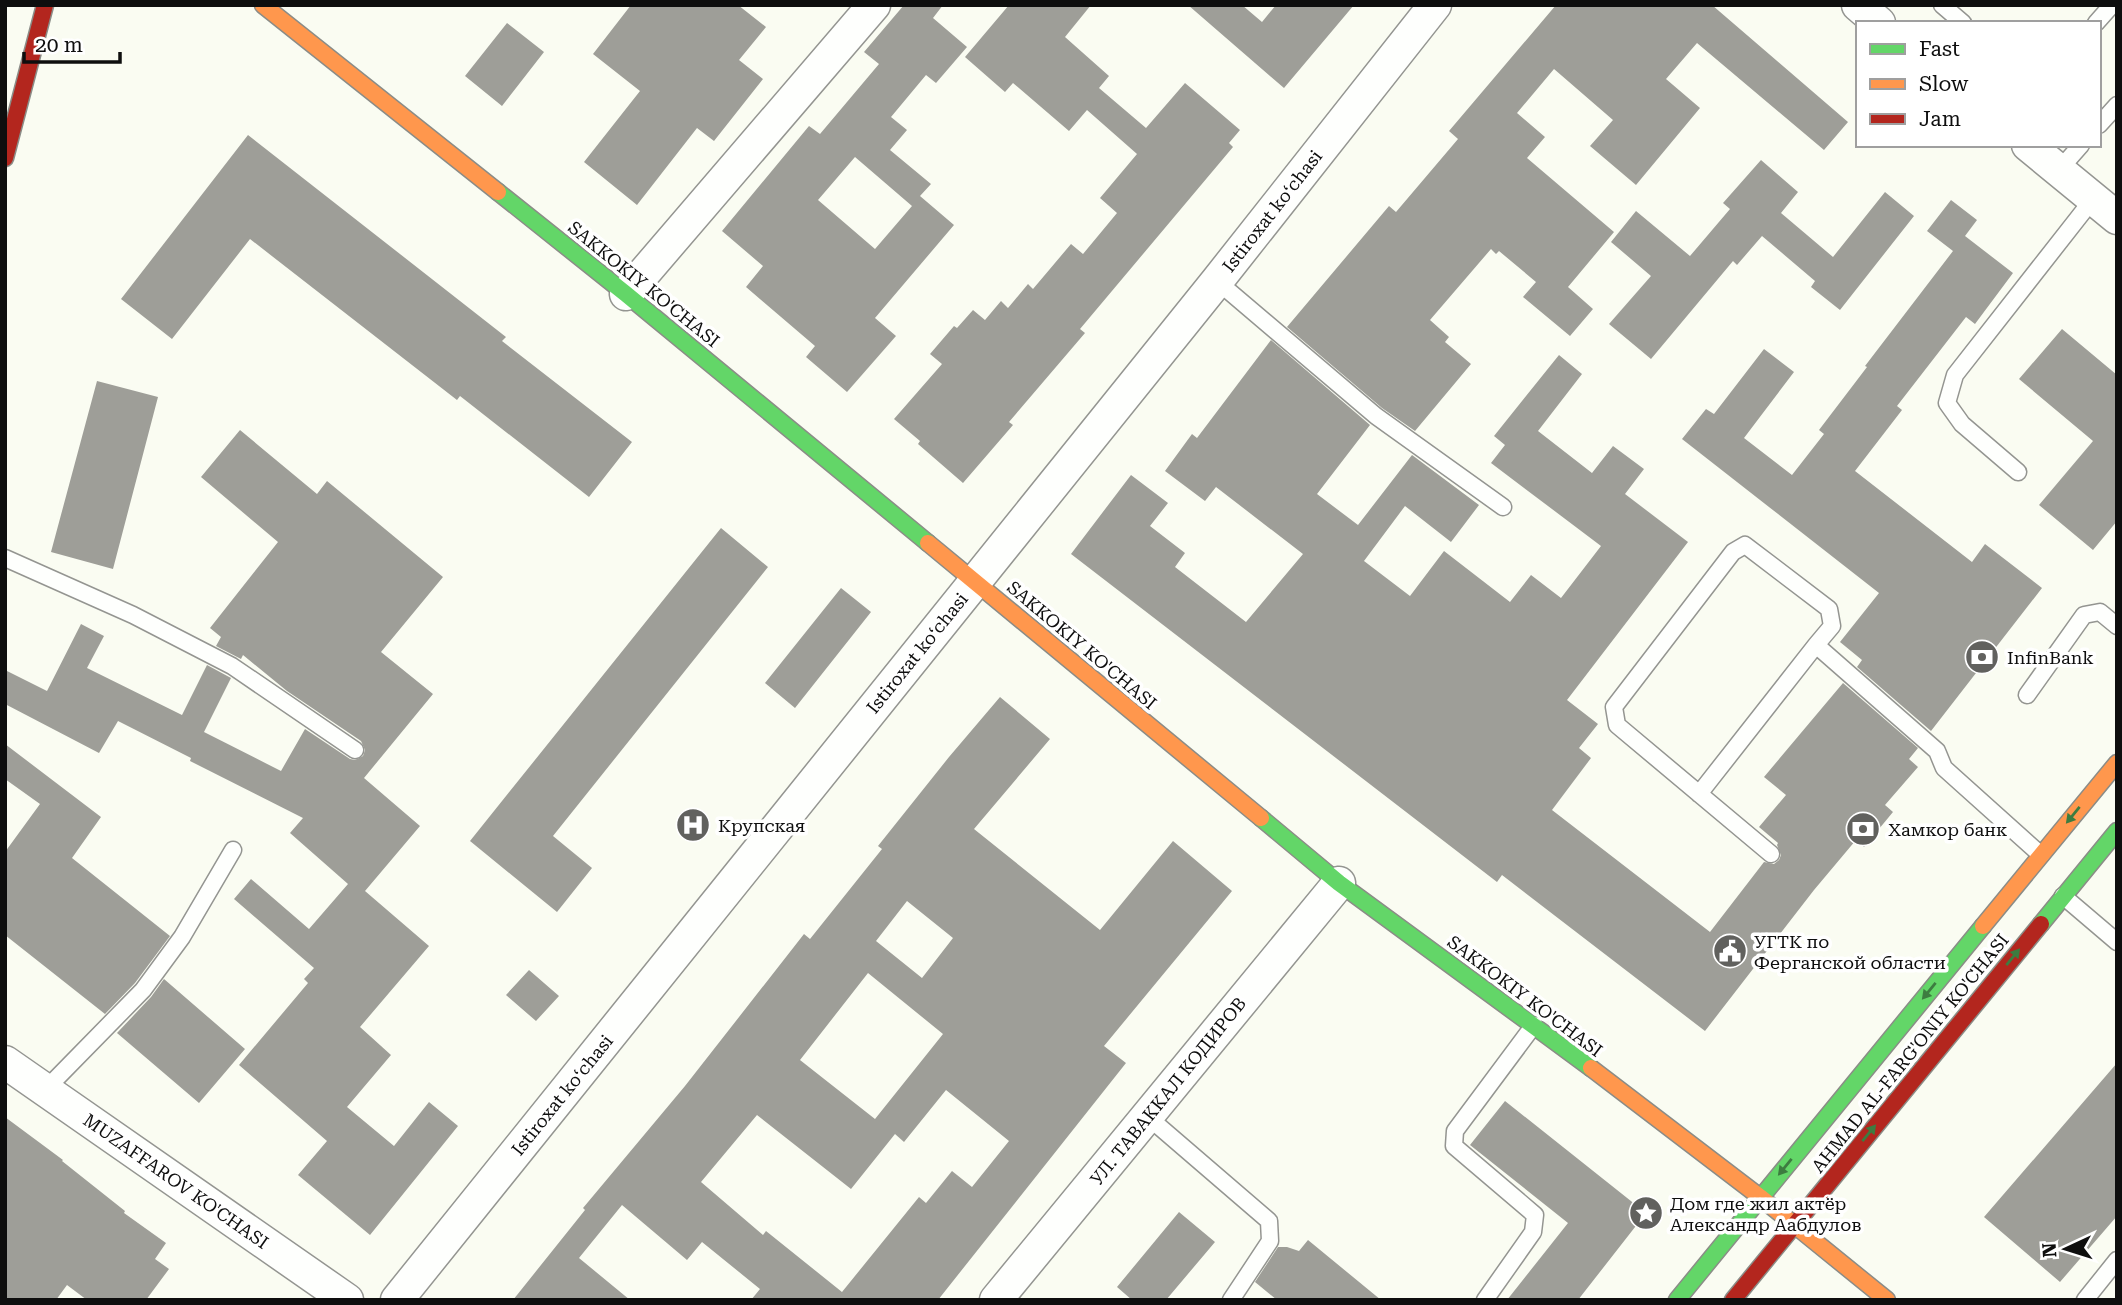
<svg xmlns="http://www.w3.org/2000/svg" width="2122" height="1305" font-family="'Roboto Serif',serif">
	<style>
		.building { fill: #9e9e98; fill-rule: evenodd }
		.lines { fill: none; stroke-linecap: round; stroke-linejoin: round }
		.lane-casing { stroke: #949591; stroke-width: 19 }
		.street-casing { stroke: #949591; stroke-width: 35 }
		.fast-casing { stroke: #8b8c87; stroke-width: 19 }
		.slow-casing { stroke: #8b8c87; stroke-width: 19 }
		.jam-casing { stroke: #8b8c87; stroke-width: 19 }
		.lane { stroke: #fefffd; stroke-width: 16 }
		.street { stroke: #fefffd; stroke-width: 32 }
		.fast { stroke: #63d668; stroke-width: 16 }
		.slow { stroke: #ff974d; stroke-width: 16 }
		.jam { stroke: #b3261e; stroke-width: 16 }
		.oneway { fill: #3d7c40 }
		.labels { text-anchor: middle; dominant-baseline: central; stroke-width: 7; stroke-linejoin: round; paint-order: stroke }
		.street-label { font-size: 18px; fill: #0e0e0e; stroke: #fff }
		.poi-label { font-size: 18px; fill: #0e0e0e; stroke: #fff; text-anchor: start }
	</style>
	<rect width="100%" height="100%" fill="#fafcf2"/>
	<path class="building" d="M 631,5 L 738,5 L 766,27 L 739,60 L 763,79 L 714,141 L 697,128 L 637,205 L 584,162 L 640,91 L 593,54 Z
		M 904,5 L 943,5 L 933,18 L 967,47 L 936,83 L 926,75 L 891,117 L 907,130 L 890,150 L 931,184 L 920,196 L 954,225 L 875,318 L 896,336 L 847,392 L 806,357 L 815,346 L 746,287 L 763,266 L 722,231 L 809,126 L 820,134 L 879,64 L 864,52 ZM 855,157 L 912,206 L 875,249 L 818,200 Z
		M 1009,5 L 1091,5 L 1065,37 L 1109,76 L 1099,88 L 1146,128 L 1185,83 L 1240,130 L 1229,143 L 1233,147 L 1080,329 L 1085,333 L 1009,422 L 1013,425 L 963,483 L 918,444 L 920,441 L 894,419 L 942,364 L 930,354 L 954,326 L 957,328 L 973,310 L 985,320 L 1001,301 L 1008,308 L 1028,284 L 1033,289 L 1071,244 L 1083,254 L 1117,213 L 1100,198 L 1137,154 L 1087,110 L 1069,131 L 1013,83 L 1005,92 L 965,57 Z
		M 1188,5 L 1242,5 L 1262,22 L 1276,5 L 1354,5 L 1284,88 Z
		M 1556,5 L 1712,5 L 1848,122 L 1824,150 L 1697,43 L 1666,79 L 1700,108 L 1636,185 L 1590,146 L 1613,120 L 1554,69 L 1517,113 L 1545,137 L 1527,158 L 1614,232 L 1568,287 L 1593,309 L 1570,336 L 1523,297 L 1536,282 L 1499,251 L 1496,254 L 1491,249 L 1430,320 L 1449,337 L 1445,342 L 1471,364 L 1415,431 L 1382,408 L 1287,327 L 1389,206 L 1396,212 L 1458,139 L 1449,131 Z
		M 507,23 L 544,52 L 502,106 L 465,76 Z
		M 248,135 L 506,337 L 502,341 L 632,442 L 589,497 L 460,396 L 457,400 L 250,239 L 172,339 L 121,299 Z
		M 1761,160 L 1798,192 L 1781,213 L 1833,257 L 1885,192 L 1914,216 L 1840,310 L 1811,287 L 1815,281 L 1762,236 L 1737,265 L 1733,261 L 1651,359 L 1609,324 L 1651,276 L 1611,242 L 1636,211 L 1690,256 L 1730,209 L 1723,203 Z
		M 1951,200 L 1977,220 L 1965,236 L 2013,273 L 1975,324 L 1966,317 L 1897,406 L 1902,410 L 1855,471 L 1972,562 L 1985,544 L 2042,588 L 1931,731 L 1857,667 L 1862,660 L 1840,642 L 1879,593 L 1682,439 L 1706,409 L 1714,414 L 1764,349 L 1794,372 L 1744,438 L 1792,475 L 1824,434 L 1819,430 L 1867,367 L 1865,366 L 1953,251 L 1927,231 Z
		M 2062,329 L 2117,375 L 2117,521 L 2093,550 L 2039,505 L 2093,441 L 2019,379 Z
		M 1271,340 L 1370,425 L 1317,494 L 1358,525 L 1412,455 L 1479,505 L 1451,542 L 1405,506 L 1364,561 L 1410,596 L 1444,551 L 1510,602 L 1531,575 L 1561,598 L 1601,546 L 1491,463 L 1505,445 L 1494,436 L 1559,355 L 1582,374 L 1538,431 L 1592,473 L 1613,446 L 1644,469 L 1625,494 L 1688,542 L 1567,700 L 1598,724 L 1579,748 L 1591,758 L 1552,810 L 1710,932 L 1764,862 L 1774,864 L 1779,860 L 1781,855 L 1777,845 L 1778,843 L 1759,827 L 1786,795 L 1764,777 L 1843,683 L 1918,748 L 1909,759 L 1918,767 L 1885,805 L 1893,812 L 1864,847 L 1856,840 L 1814,890 L 1705,1031 L 1502,875 L 1497,882 L 1071,554 L 1131,475 L 1168,503 L 1150,526 L 1185,553 L 1175,567 L 1246,622 L 1303,554 L 1216,487 L 1205,501 L 1165,471 L 1192,434 L 1197,438 Z
		M 97,381 L 158,397 L 113,569 L 51,552 Z
		M 240,430 L 317,494 L 327,481 L 443,577 L 381,652 L 433,694 L 364,778 L 420,826 L 365,891 L 429,946 L 360,1027 L 391,1055 L 347,1107 L 394,1146 L 429,1102 L 458,1126 L 370,1235 L 298,1175 L 327,1141 L 239,1065 L 308,983 L 304,979 L 314,968 L 234,899 L 251,879 L 309,929 L 348,884 L 290,833 L 303,818 L 190,761 L 191,758 L 118,721 L 99,753 L 5,704 L 5,670 L 47,691 L 81,624 L 104,636 L 87,668 L 182,715 L 207,665 L 231,678 L 204,732 L 281,771 L 305,729 L 350,759 L 355,760 L 363,756 L 365,750 L 361,741 L 287,691 L 243,655 L 241,659 L 216,646 L 221,637 L 210,628 L 278,542 L 201,477 Z
		M 721,528 L 768,567 L 553,836 L 592,868 L 557,912 L 470,841 Z
		M 841,588 L 871,612 L 795,708 L 765,683 Z
		M 1000,697 L 1050,739 L 974,829 L 1100,930 L 1173,841 L 1232,891 L 1104,1046 L 1126,1063 L 938,1300 L 751,1300 L 760,1289 L 702,1242 L 687,1260 L 622,1205 L 579,1258 L 630,1300 L 513,1300 L 585,1210 L 583,1208 L 685,1086 L 804,934 L 810,939 L 882,849 L 878,846 L 949,757 ZM 907,901 L 953,938 L 922,978 L 876,941 ZM 868,973 L 943,1034 L 875,1119 L 800,1060 ZM 946,1090 L 1009,1141 L 972,1187 L 952,1171 L 926,1203 L 919,1197 L 842,1292 L 766,1231 L 763,1235 L 701,1182 L 757,1115 L 851,1189 L 895,1134 L 904,1142 Z
		M 5,744 L 101,817 L 72,858 L 170,936 L 135,983 L 105,1014 L 5,935 L 5,852 L 40,804 L 5,779 Z
		M 529,970 L 559,996 L 536,1021 L 506,995 Z
		M 164,979 L 245,1049 L 199,1103 L 117,1033 L 151,997 Z
		M 2117,1063 L 2117,1216 L 2060,1282 L 1984,1217 Z
		M 1505,1101 L 1646,1213 L 1578,1300 L 1507,1300 L 1568,1223 L 1470,1145 Z
		M 5,1117 L 63,1160 L 62,1161 L 125,1211 L 124,1213 L 166,1243 L 155,1259 L 169,1269 L 146,1300 L 87,1300 L 67,1285 L 56,1300 L 5,1300 Z
		M 1179,1212 L 1215,1242 L 1166,1300 L 1132,1300 L 1117,1287 Z
		M 1308,1240 L 1381,1300 L 1277,1300 L 1255,1282 L 1278,1247 L 1287,1247 L 1299,1251 Z"/>
	<g class="lines">
		<g class="lane-casing">
			<path id="lane" d="M 1942,5 L 1963,23
				M 2096,23 L 2112,5
				M 2099,125 L 2117,105
				M 2059,170 L 2081,145
				M 1217,281 L 1376,416 L 1503,507
				M 2018,472 L 1962,424 L 1947,403 L 1955,375 L 2093,199
				M 5,558 L 133,615 L 232,666 L 355,750
				M 2027,695 L 2084,615 L 2100,612 L 2117,626
				M 1699,794 L 1816,645
				M 1771,854 L 1617,725 L 1614,707 L 1733,552 L 1745,545 L 1829,609 L 1832,626 L 1816,645 L 1937,751 L 1944,768 L 2041,855
				M 2063,896 L 2117,942
				M 45,1090 L 143,990 L 182,937 L 233,850
				M 1147,1116 L 1269,1221 L 1270,1241 L 1231,1300
				M 1485,1300 L 1533,1232 L 1535,1215 L 1454,1146 L 1455,1131 L 1534,1025
				M 2085,1300 L 2117,1260"/>
		</g>
		<g class="street-casing">
			<path id="street" d="M 1858,5 L 1879,23
				M 2028,145 L 2117,218
				M 626,294 L 874,5
				M 5,1062 L 347,1300
				M 397,1300 L 1217,281 L 1435,5
				M 996,1300 L 1339,883"/>
		</g>
		<g class="fast-casing">
			<path id="fast" d="M 498,192 L 626,294 L 928,543
				M 1261,818 L 1339,883 L 1591,1068
				M 2041,924 L 2117,831
				M 1677,1300 L 1983,926"/>
		</g>
		<g class="slow-casing">
			<path id="slow" d="M 263,5 L 498,192
				M 928,543 L 1261,818
				M 1983,926 L 2117,763
				M 1591,1068 L 1760,1197 L 1887,1300"/>
		</g>
		<g class="jam-casing">
			<path id="jam" d="M 5,158 L 45,5
				M 1733,1300 L 2041,924"/>
		</g>
		<use href="#lane" class="lane"/>
		<use href="#street" class="street"/>
		<use href="#fast" class="fast"/>
		<use href="#slow" class="slow"/>
		<use href="#jam" class="jam"/>
	</g>
	<defs><path id="oneway-solid" d="M-6-.8H1V-3.2L6.5 0L1 3.2V.8H-6Z" transform="scale(1.75)"/></defs>
	<g class="oneway">
		<use href="#oneway-solid" transform="translate(2073 815) rotate(129)"/>
		<use href="#oneway-solid" transform="translate(2013 957) rotate(-51)"/>
		<use href="#oneway-solid" transform="translate(1929 991) rotate(129)"/>
		<use href="#oneway-solid" transform="translate(1869 1133) rotate(-51)"/>
		<use href="#oneway-solid" transform="translate(1785 1167) rotate(129)"/>
	</g>
	<defs>
		<g id="bank-disc" transform="scale(1.75)"><circle r="9.5" fill="#61615e" stroke="#fff"/><path d="M-6-4H6V4H-6ZM0-2.3a2.3 2.3 0 1 0 0 4.6a2.3 2.3 0 1 0 0-4.6Z" fill="#fff"/></g>
		<g id="hospital-disc" transform="scale(1.75)"><circle r="9.5" fill="#61615e" stroke="#fff"/><path d="M-5-5h3v3.5h4V-5h3V5h-3V1.5h-4V5h-3Z" fill="#fff"/></g>
		<g id="civic-disc" transform="scale(1.75)"><circle r="9.5" fill="#61615e" stroke="#fff"/><path d="M-.6-6.5H3V-4.5H.6V-3L4-1V1h2V6H-6V1h2V-1L-.6-3ZM-1.2 2.5V6h2.4V2.5Z" fill="#fff"/></g>
		<g id="sight-disc" transform="scale(1.75)"><circle r="9.5" fill="#61615e" stroke="#fff"/><path d="M0-6L1.8-2.2L6-1.7L2.9 1.2L3.7 5.4L0 3.3L-3.7 5.4L-2.9 1.2L-6-1.7L-1.8-2.2Z" fill="#fff"/></g>
	</defs>
	<g fill-rule="evenodd">
		<use href="#bank-disc" x="1982" y="657"/>
		<use href="#hospital-disc" x="693" y="825"/>
		<use href="#bank-disc" x="1863" y="829"/>
		<use href="#civic-disc" x="1730" y="951"/>
		<use href="#sight-disc" x="1646" y="1213"/>
	</g>
	<g class="labels">
		<g class="street-label">
			<text transform="translate(1272 211) rotate(-52)">Istiroxat koʻchasi</text>
			<text transform="translate(644 284) rotate(39)">SAKKOKIY KO'CHASI</text>
			<text transform="translate(1082 645) rotate(40)">SAKKOKIY KO'CHASI</text>
			<text transform="translate(917 653) rotate(-51)">Istiroxat koʻchasi</text>
			<text transform="translate(1525 996) rotate(37)">SAKKOKIY KO'CHASI</text>
			<text transform="translate(1910 1053) rotate(-51)">AHMAD AL-FARG'ONIY KO'CHASI</text>
			<text transform="translate(1168 1091) rotate(-51)">УЛ. ТАВАККАЛ КОДИРОВ</text>
			<text transform="translate(562 1095) rotate(-51)">Istiroxat koʻchasi</text>
			<text transform="translate(176 1181) rotate(35)">MUZAFFAROV KO'CHASI</text>
		</g>
		<g class="poi-label">
			<text x="2007" y="657">InfinBank</text>
			<text x="718" y="825">Крупская</text>
			<text x="1888" y="829">Хамкор банк</text>
			<text x="1754" y="941">УГТК по<tspan x="1754" dy="21">Ферганской области</tspan></text>
			<text x="1670" y="1203">Дом где жил актёр<tspan x="1670" dy="21">Александр Аабдулов</tspan></text>
		</g>
	</g>
	<rect width="2122" height="1305" fill="none" stroke="#0e0e0e" stroke-width="14"/>
	<rect x="1856" y="21" width="245" height="126" fill="#ffffff" stroke="#9f9f9f" stroke-width="2"/>
	<rect x="1870" y="44" width="35" height="10" fill="#63d668" stroke="#9f9f9f" stroke-width="2"/>
	<text x="1919" y="56" font-size="21" fill="#0e0e0e">Fast</text>
	<rect x="1870" y="79" width="35" height="10" fill="#ff974d" stroke="#9f9f9f" stroke-width="2"/>
	<text x="1919" y="91" font-size="21" fill="#0e0e0e">Slow</text>
	<rect x="1870" y="114" width="35" height="10" fill="#b3261e" stroke="#9f9f9f" stroke-width="2"/>
	<text x="1919" y="126" font-size="21" fill="#0e0e0e">Jam</text>
	<g transform="translate(2066 1249) rotate(266)" stroke="#ffffff" stroke-width="5" paint-order="stroke">
	<path d="M0-5L12 26L0 18L-12 26Z" fill="#0e0e0e"/>
	<text y="-10" font-size="19" font-weight="bold" text-anchor="middle" fill="#0e0e0e">N</text>
	</g>
	<path d="M24 52v10h96v-10" fill="none" stroke="#0e0e0e" stroke-width="3.5"/>
	<text x="35" y="52" font-size="21" fill="#0e0e0e" stroke="#ffffff" stroke-width="5" paint-order="stroke">20 m</text>
</svg>
